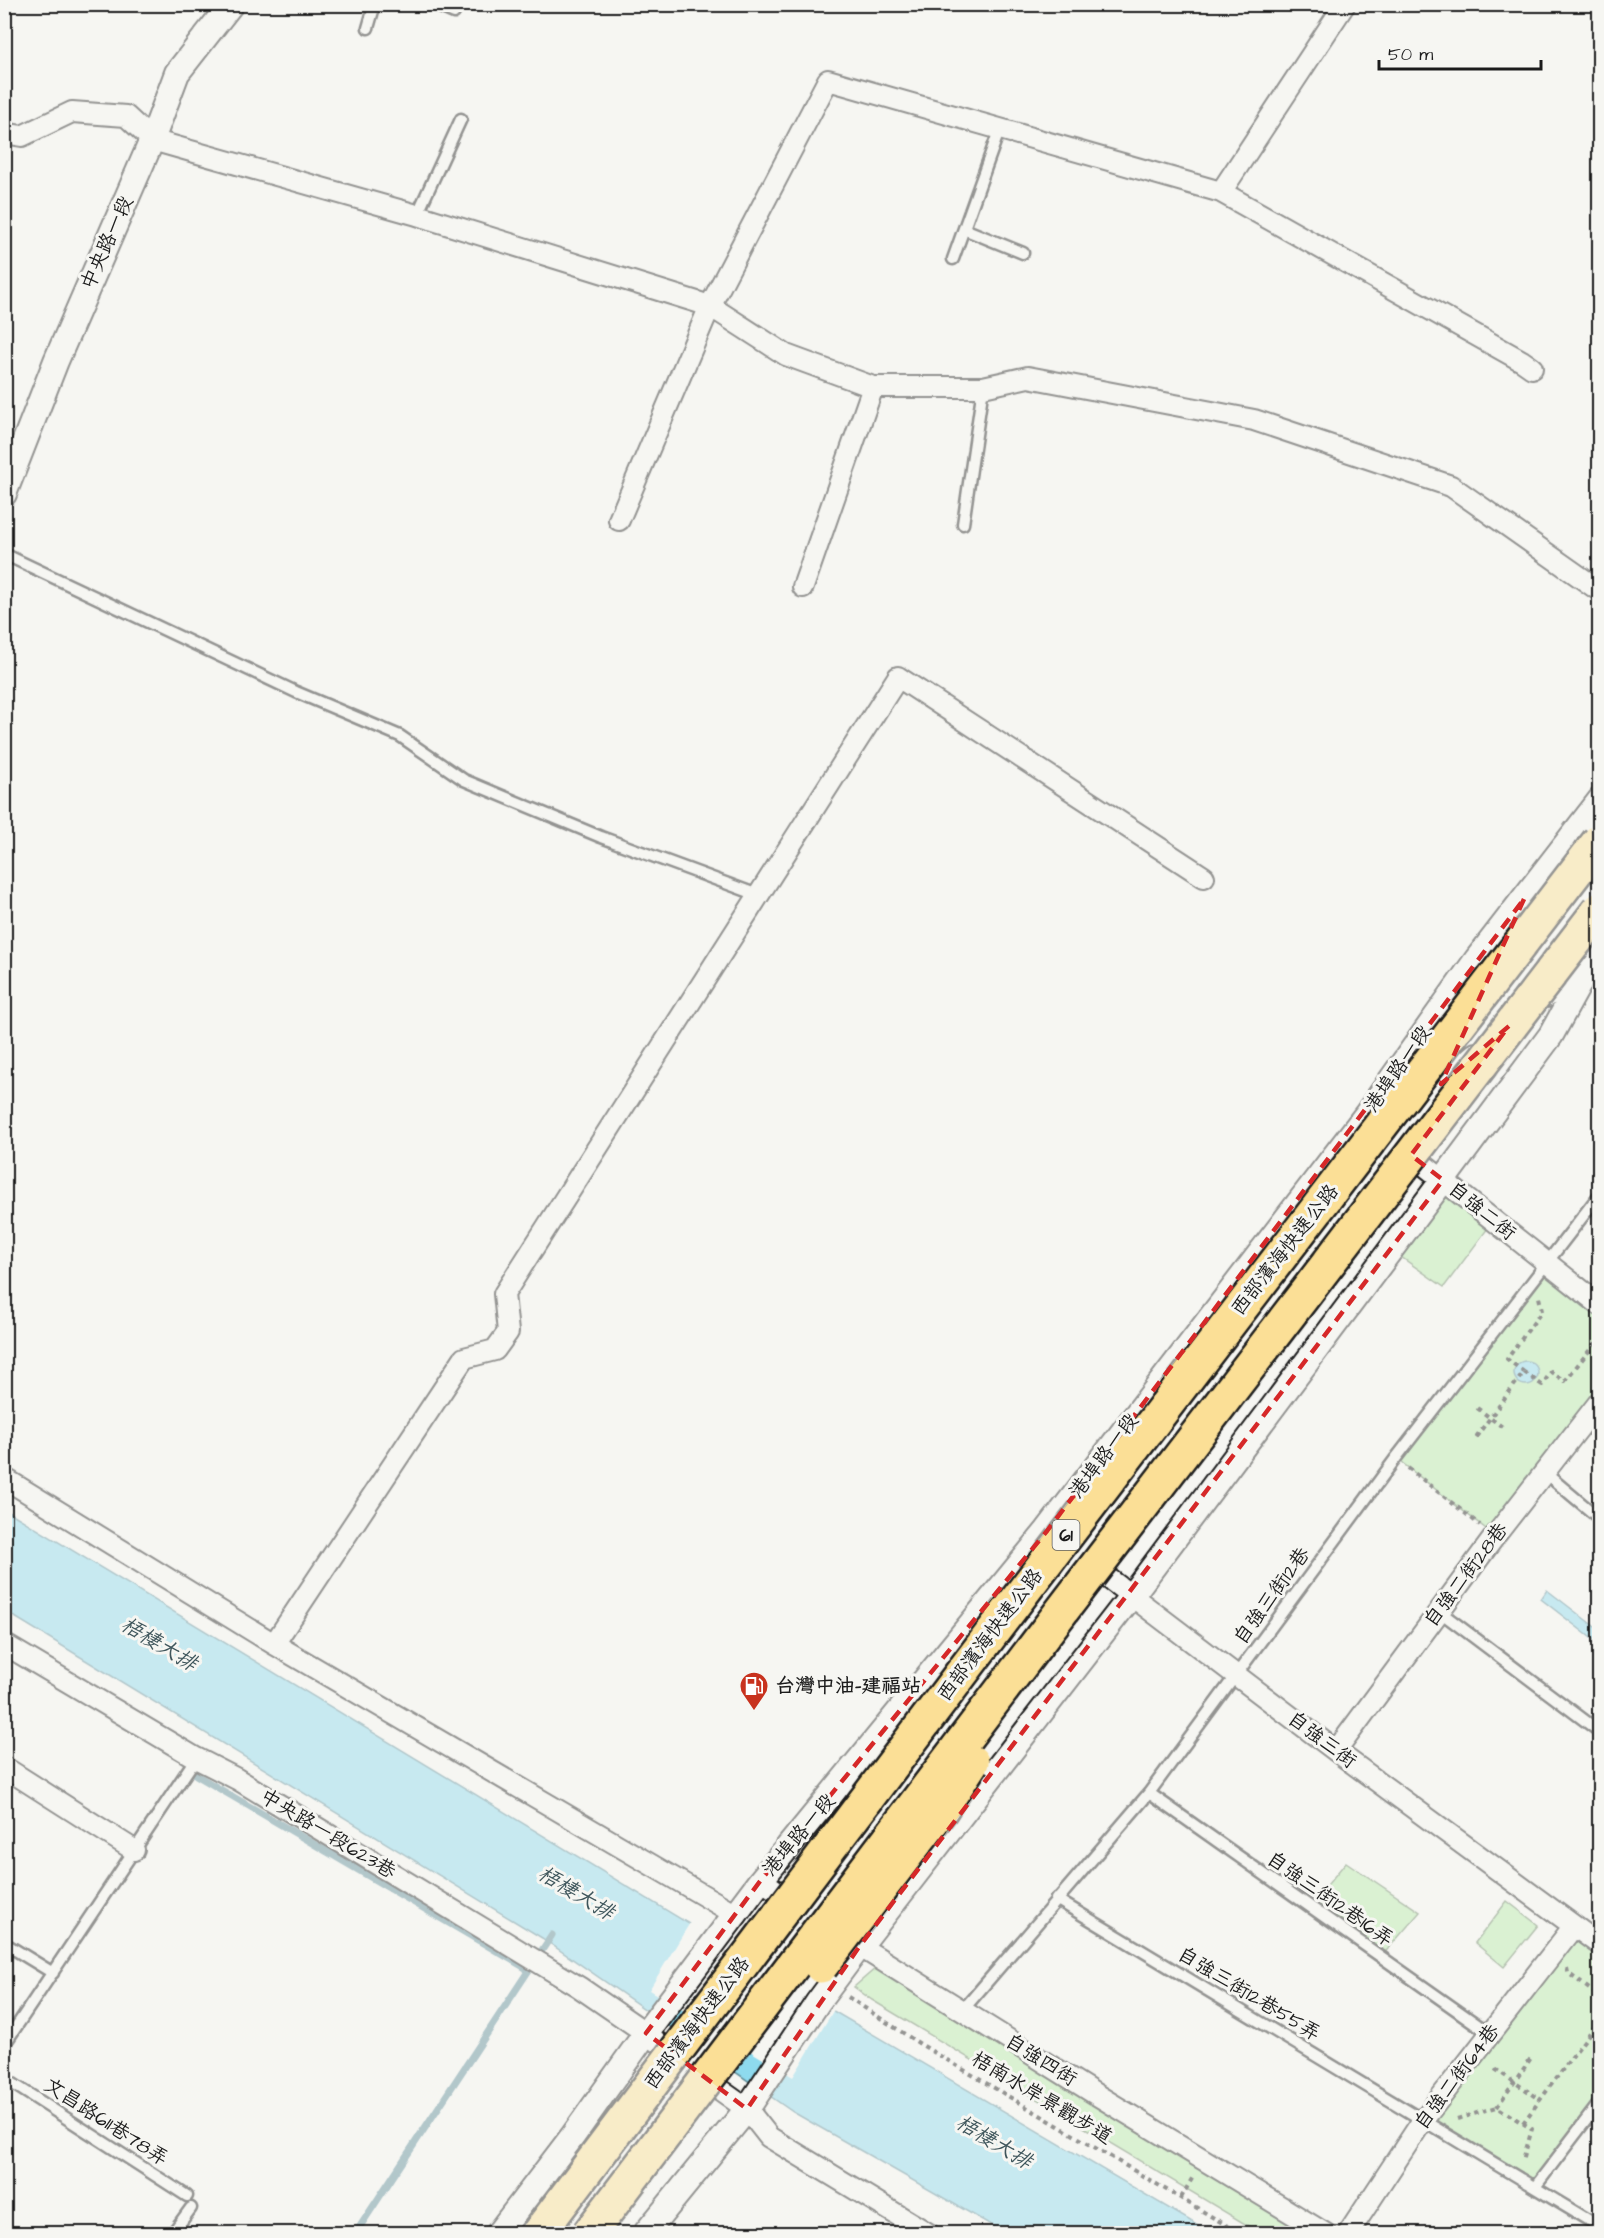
<svg xmlns="http://www.w3.org/2000/svg" width="1604" height="2238" font-family="'Architects Daughter','LXGW WenKai TC',sans-serif">
	<style>
		.green { fill: #b8ebac; stroke: #6a8464; stroke-width: 1.5 }
		.water { fill: #8edaee; stroke: #608e9a; stroke-width: 1.5 }
		.pier { fill: #f6f6f2 }
		.lines { fill: none; stroke-linecap: round; stroke-linejoin: round }
		.stream { stroke: #608e9a; stroke-width: 7 }
		.service-casing { stroke: #1c1c1c; stroke-width: 15 }
		.minor-casing { stroke: #1c1c1c; stroke-width: 24 }
		.tertiary-casing { stroke: #1c1c1c; stroke-width: 28 }
		.path { stroke: #1c1c1c; stroke-width: 4; stroke-dasharray: 4.5 4.5; stroke-linecap: butt }
		.service { stroke: #f6f6f2; stroke-width: 10 }
		.minor { stroke: #f6f6f2; stroke-width: 20 }
		.tertiary { stroke: #f6f6f2; stroke-width: 24 }
		.trunk-bridge-casing { stroke: #1c1c1c; stroke-width: 38; stroke-linecap: butt }
		.trunk-bridge { stroke: #fbdf96; stroke-width: 33 }
		.marked { fill: none; stroke: #d62828; stroke-width: 4.5; stroke-dasharray: 12 8; stroke-linejoin: round }
		.labels { text-anchor: middle; dominant-baseline: central; stroke-width: 6; stroke-linejoin: round; paint-order: stroke }
		.shield { fill: #f6f6f2; stroke: #5d5d5c; stroke-width: 1.5 }
		.shield-label { font-size: 18px; font-weight: bold; fill: #1c1c1c }
		.street-label { font-size: 20px; fill: #1c1c1c; stroke: #f6f6f2 }
		.poi-label { font-size: 20px; font-weight: bold; fill: #1c1c1c; stroke: #f6f6f2; text-anchor: start }
		.water-label { font-size: 21px; font-style: italic; fill: #3e555b; stroke: #f6f6f2 }
	</style>
	<rect width="100%" height="100%" fill="#f6f6f2"/>
	<filter id="ink" filterUnits="userSpaceOnUse"><feTurbulence type="fractalNoise" baseFrequency=".0167" numOctaves="2"/><feDisplacementMap in="SourceGraphic" scale="12" xChannelSelector="R" yChannelSelector="G"/><feConvolveMatrix kernelMatrix="1 2 1 2 8 2 1 2 1" color-interpolation-filters="sRGB"/></filter>
	<g filter="url(#ink)">
		<path class="green" d="M 1443,1180 L 1494,1220 L 1444,1287 L 1391,1250 Z
			M 1546,1264 L 1599,1305 L 1599,1402 L 1495,1536 L 1396,1458 Z
			M 1346,1862 L 1420,1912 L 1381,1957 L 1310,1906 Z
			M 1507,1901 L 1538,1925 L 1504,1967 L 1475,1943 Z
			M 1574,1926 L 1599,1945 L 1599,2102 L 1535,2187 L 1423,2120 Z
			M 883,1962 L 1317,2233 L 1260,2233 L 872,2000 L 854,1987 Z"/>
		<path class="water" d="M1514 1373a12 12 0 1 1 24 0a12 12 0 1 1-24 0Z
			M 4,1509 L 818,2002 L 1211,2233 L 1005,2233 L 793,2112 L 542,1938 L 5,1611 Z
			M 1547,1590 L 1599,1630 L 1599,1644 L 1541,1599 Z"/>
		<path class="pier" d="M 691,1921 L 835,2008 L 793,2077 L 649,1990 Z"/>
		<g class="lines">
			<path class="stream" d="M 196,1775 L 529,1970
				M 355,2234 L 552,1935"/>
			<g class="service-casing">
				<path id="service" d="M 433,4 L 454,13
					M 368,28 L 375,4
					M 417,215 L 461,119
					M 964,229 L 1023,253
					M 953,259 L 1000,128
					M 963,524 L 983,387
					M 4,554 L 296,692 L 400,736 L 464,780 L 601,837 L 758,895
					M 1544,1472 L 1600,1519
					M 1439,1611 L 1600,1732
					M 1149,1793 L 1489,2033
					M 1056,1899 L 1600,2227
					M 4,1943 L 53,1973
					M 962,2011 L 1149,1793 L 1396,1458 L 1600,1194
					M 4,2045 L 196,1758
					M 4,2078 L 187,2196
					M 1535,2187 L 1600,2102
					M 172,2234 L 191,2208"/>
			</g>
			<g class="minor-casing">
				<path id="minor" d="M 4,133 L 22,136 L 72,112 L 126,116 L 152,140 L 417,215 L 710,306 L 786,355 L 873,387 L 983,387 L 1028,377 L 1254,420 L 1451,486 L 1600,591
					M 1221,192 L 1345,4
					M 619,520 L 710,306 L 828,80 L 1221,192 L 1522,361 L 1532,368
					M 803,587 L 873,387
					M 1405,1150 L 1600,1305
					M 4,1478 L 274,1644 L 737,1915
					M 1087,1562 L 1336,1751 L 1600,1945
					M 4,1644 L 196,1758 L 237,1779 L 579,1987 L 646,2033 L 688,2067 L 747,2109 L 769,2137 L 929,2234
					M 274,1644 L 464,1358 L 495,1350 L 508,1332 L 504,1294 C 637,1089 766,882 898,677 L 1204,877
					M 1336,1751 L 1495,1536 L 1600,1401
					M 4,1767 L 134,1850
					M 761,1880 L 799,1906
					M 848,1939 L 1097,2095 L 1326,2234
					M 1348,2234 L 1423,2120 L 1574,1926"/>
			</g>
			<g class="tertiary-casing">
				<path id="tertiary" d="M 4,494 L 56,361 L 152,140 L 177,73 L 231,4
					M 1546,995 L 1597,952
					M 498,2234 L 572,2137 L 646,2033 L 761,1880 L 1047,1531 L 1366,1115 L 1477,959 L 1600,800
					M 562,2234 L 805,1910 L 1396,1142 L 1441,1084 L 1476,1055
					M 645,2234 L 747,2109 L 818,2002 L 859,1947 L 1132,1595 L 1443,1180 L 1551,1035 L 1589,966"/>
			</g>
			<path class="path" d="M 1524,1372 L 1507,1359 L 1542,1311 L 1539,1297
				M 1477,1408 L 1505,1429
				M 1476,1437 L 1524,1372 L 1542,1385 L 1551,1372 L 1565,1381 L 1596,1342
				M 1408,1468 L 1480,1525
				M 1567,1968 L 1568,1973 L 1600,1997
				M 848,1997 L 920,2044 L 1241,2234
				M 1495,2069 L 1541,2100
				M 1497,2107 L 1531,2058
				M 1457,2119 L 1497,2107 L 1532,2129 L 1523,2160
				M 1523,2123 L 1600,2019
				M 1181,2198 L 1194,2175"/>
			<use href="#service" class="service"/>
			<use href="#minor" class="minor"/>
			<use href="#tertiary" class="tertiary"/>
			<g class="trunk-bridge-casing">
				<path id="trunk-bridge" d="M 821,1966 L 940,1811 L 972,1762
					M 538,2234 L 1026,1588 L 1600,840
					M 589,2234 L 1064,1608 L 1600,909"/>
			</g>
			<use href="#trunk-bridge" class="trunk-bridge"/>
		</g>
	</g>
	<path d="M0 0H1604V2238H0ZM 1524,899 L 1441,1084 L 1509,1026 L 1411,1155 L 1443,1180 L 859,1947 L 747,2109 L 646,2033 L 761,1880 L 1047,1531 Z" fill="#f6f6f2" fill-opacity=".55" fill-rule="evenodd"/>
	<path class="marked" d="M 1524,899 L 1441,1084 L 1509,1026 L 1411,1155 L 1443,1180 L 859,1947 L 747,2109 L 646,2033 L 761,1880 L 1047,1531 Z"/>
	<defs>
		<g id="fuel-pin" transform="scale(1.5)"><path d="M0 17L-7.5 6A9.5 9.5 0 1 1 7.5 6Z" fill="#c8321e" stroke="#f6f6f2"/><path d="M-5.5-6h7V0h2V4h1.3V-2.5L3-4.5l.8-.8L6-3V5H2.5V1h-1V6h-7ZM-4.2-4.7v3.2H.2V-4.7Z" fill="#fff"/></g>
	</defs>
	<g fill-rule="evenodd">
		<use href="#fuel-pin" x="754" y="1686"/>
	</g>
	<g class="labels">
		<rect class="shield" x="1052.5" y="1520" width="27" height="30" rx="4.5"/>
		<g class="shield-label">
			<text x="1066" y="1535">61</text>
		</g>
		<g class="street-label">
			<text transform="translate(107 243) rotate(-66)">中央路一段</text>
			<text transform="translate(1398 1069) rotate(-55)">港埠路一段</text>
			<text transform="translate(1482 1211) rotate(39)">自強二街</text>
			<text transform="translate(1285 1250) rotate(-52)">西部濱海快速公路</text>
			<text transform="translate(1104 1456) rotate(-53)">港埠路一段</text>
			<text transform="translate(1466 1575) rotate(-53)">自強二街28巷</text>
			<text transform="translate(1272 1596) rotate(-54)">自強三街12巷</text>
			<text transform="translate(990 1635) rotate(-53)">西部濱海快速公路</text>
			<text transform="translate(1322 1740) rotate(37)">自強三街</text>
			<text transform="translate(328 1834) rotate(31)">中央路一段623巷</text>
			<text transform="translate(799 1835) rotate(-50)">港埠路一段</text>
			<text transform="translate(1330 1899) rotate(35)">自強三街12巷16弄</text>
			<text transform="translate(1249 1994) rotate(31)">自強三街12巷55弄</text>
			<text transform="translate(697 2023) rotate(-53)">西部濱海快速公路</text>
			<text transform="translate(1041 2060) rotate(32)">自強四街</text>
			<text transform="translate(1457 2077) rotate(-53)">自強二街64巷</text>
			<text transform="translate(1042 2098) rotate(31)">梧南水岸景觀步道</text>
			<text transform="translate(106 2122) rotate(33)">文昌路611巷78弄</text>
		</g>
		<g class="poi-label">
			<text x="775" y="1686">台灣中油-建福站</text>
		</g>
		<g class="water-label">
			<text transform="translate(159 1644) rotate(31)">梧棲大排</text>
			<text transform="translate(576 1893) rotate(31)">梧棲大排</text>
			<text transform="translate(994 2142) rotate(31)">梧棲大排</text>
		</g>
	</g>
	<rect width="1604" height="2238" fill="none" stroke="#f6f6f2" stroke-width="24"/>
	<rect x="12" y="12" width="1580" height="2214" fill="none" stroke="#1c1c1c" stroke-width="2" filter="url(#ink)"/>
	<path d="M1379 60v9h162v-9" fill="none" stroke="#1c1c1c" stroke-width="3"/>
	<text x="1388" y="60" font-size="18" fill="#1c1c1c" stroke="#f6f6f2" stroke-width="4.5" paint-order="stroke">50 m</text>
</svg>
